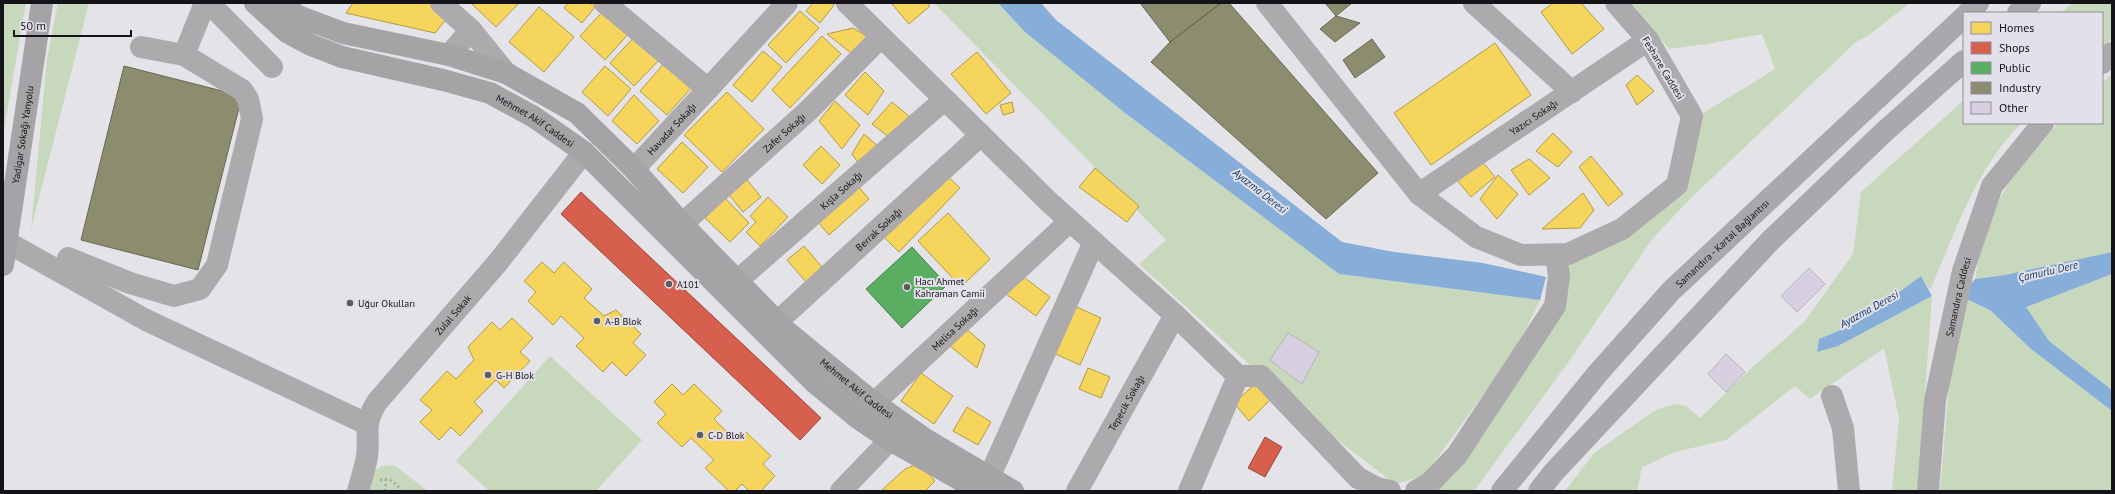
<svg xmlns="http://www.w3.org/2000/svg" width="2115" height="494" font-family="'PT Sans',sans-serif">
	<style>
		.green { fill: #c8d8bd }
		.water { fill: #86aed9 }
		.homes { fill: #f6d55c; stroke: #b29b47 }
		.shops { fill: #d6604d; stroke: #9c493d }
		.public { fill: #5aae61; stroke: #45804b }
		.industry { fill: #8c8c6e; stroke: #686854 }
		.building { fill: #d8d0e0; stroke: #b5b4b8 }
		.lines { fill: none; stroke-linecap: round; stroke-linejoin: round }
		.path { stroke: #a8a7a8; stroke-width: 2.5; stroke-dasharray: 2 3; stroke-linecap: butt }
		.minor { stroke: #acaaac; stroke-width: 22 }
		.major { stroke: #a4a3a6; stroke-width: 22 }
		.highway { stroke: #aaa8ac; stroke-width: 22 }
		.poi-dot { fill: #5d5c60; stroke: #e3e0eb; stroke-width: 1.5 }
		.labels { text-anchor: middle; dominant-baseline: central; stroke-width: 4; stroke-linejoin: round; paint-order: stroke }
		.street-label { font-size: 10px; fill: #141317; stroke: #e3e0eb }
		.poi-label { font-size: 10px; fill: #141317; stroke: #e3e0eb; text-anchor: start }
		.water-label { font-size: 11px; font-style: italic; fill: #0c375f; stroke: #e3e0eb }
	</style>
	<rect width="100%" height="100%" fill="#e4e3e8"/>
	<path class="green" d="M 3,3 L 26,3 L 3,135 Z
		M 58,3 L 89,3 L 31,229 L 47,59 Z
		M 934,3 L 998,3 L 1025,32 L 1125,113 L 1339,274 L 1540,300 L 1515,351 L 1424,476 L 1395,484 L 1305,415 L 1139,264 L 1166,240 Z
		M 1631,3 L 1910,3 L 1869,35 L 1856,42 L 1692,197 L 1653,238 L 1567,364 L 1474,491 L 1429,491 L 1559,314 L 1570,260 L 1685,186 L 1702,114 L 1775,69 L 1762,34 L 1707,44 L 1669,49 Z
		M 2072,3 L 2112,3 L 2112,38 L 2102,48 L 2102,13 L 2061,13 Z
		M 2112,74 L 2112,252 L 2005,275 L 1975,279 L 1979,255 L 1994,209 L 2011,179 L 2058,123 L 2102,123 L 2102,83 Z
		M 1964,100 L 1964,123 L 2022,123 C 1976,167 1955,233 1930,290 L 1921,276 L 1857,323 L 1819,339 L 1817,352 L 1838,346 L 1932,296 L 1918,491 L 1892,491 L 1899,418 L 1884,348 L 1810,399 L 1795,386 L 1726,440 L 1675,452 L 1642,467 L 1637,491 L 1565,491 L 1595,452 L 1656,410 L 1675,404 L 1686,406 L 1700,418 L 1745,374 L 1804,322 L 1853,254 L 1861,192 Z
		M 2112,274 L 2112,390 L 2049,341 L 2025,307 Z
		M 1960,296 L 1990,310 L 2031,349 L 2112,411 L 2112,491 L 1940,491 L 1952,350 Z
		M 550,356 L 642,440 L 596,491 L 489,491 L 456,461 Z
		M 394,465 L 428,491 L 366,491 L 371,472 L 382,466 Z"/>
	<path class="water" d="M 998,3 L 1041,3 L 1056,20 L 1342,242 L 1394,252 L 1483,263 L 1546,277 L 1540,300 L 1339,274 L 1125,113 L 1025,32 Z
		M 2112,252 L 2112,274 L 2026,307 L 2049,341 L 2112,390 L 2112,411 L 2031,349 L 1990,310 L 1960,296 L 1975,279 L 2005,275 Z
		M 1921,276 L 1932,296 L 1838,346 L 1817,352 L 1819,339 L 1857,323 Z"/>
	<path class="homes" d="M 353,3 L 430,3 L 448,17 L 435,33 L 346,13 Z
		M 471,3 L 519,3 L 496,27 Z
		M 568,3 L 590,3 L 595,7 L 582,23 L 564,8 Z
		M 813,3 L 832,3 L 834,5 L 820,23 L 806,11 Z
		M 891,3 L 927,3 L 930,6 L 909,24 Z
		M 1553,3 L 1581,3 L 1604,29 L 1572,54 L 1541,12 Z
		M 539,7 L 574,37 L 544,72 L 509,42 Z
		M 606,8 L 631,31 L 605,60 L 580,36 Z
		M 800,11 L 819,28 L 786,63 L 768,45 Z
		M 853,28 L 868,37 L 851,53 L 827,34 Z
		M 637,34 L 662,57 L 634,86 L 610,63 Z
		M 822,36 L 841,54 L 790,108 L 772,90 Z
		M 1495,43 L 1531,95 L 1431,165 L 1394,113 Z
		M 763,51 L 782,67 L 752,102 L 733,85 Z
		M 977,52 L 1011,93 L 986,114 L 951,74 Z
		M 666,61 L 693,86 L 667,115 L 640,91 Z
		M 605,66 L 631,89 L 608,116 L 582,92 Z
		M 865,72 L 884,91 L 868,115 L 845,95 Z
		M 1637,75 L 1654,91 L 1637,105 L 1626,85 Z
		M 727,92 L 764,129 L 722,172 L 684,135 Z
		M 634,95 L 659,121 L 637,144 L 612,121 Z
		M 835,101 L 860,125 L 842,149 L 819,121 Z
		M 892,102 L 910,117 L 890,138 L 872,124 Z
		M 1012,102 L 1014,112 L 1003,115 L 1000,105 Z
		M 1553,133 L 1572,152 L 1558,167 L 1536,151 Z
		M 864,134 L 880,148 L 861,167 L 852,154 Z
		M 682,142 L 708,167 L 683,193 L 657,169 Z
		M 821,146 L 840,165 L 822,184 L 803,165 Z
		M 1591,156 L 1623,194 L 1608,206 L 1579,167 Z
		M 1529,159 L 1550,178 L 1529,195 L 1511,170 Z
		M 1481,160 L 1495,177 L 1471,197 L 1457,180 Z
		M 1095,168 L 1139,206 L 1127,222 L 1079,187 Z
		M 944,173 L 960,188 L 899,252 L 883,236 Z
		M 743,175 L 761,197 L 743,212 L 725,190 Z
		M 1498,175 L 1518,194 L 1497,219 L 1480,199 Z
		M 858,186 L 869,199 L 829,235 L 818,222 Z
		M 1583,193 L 1594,210 L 1580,228 L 1542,229 Z
		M 768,197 L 788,217 L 760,246 L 746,232 L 756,222 L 750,216 Z
		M 725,198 L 749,223 L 730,242 L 705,218 Z
		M 948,213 L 990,259 L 961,287 L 918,241 Z
		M 804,246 L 822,267 L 806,282 L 787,260 Z
		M 542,262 L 554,273 L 564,262 L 592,289 L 584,298 L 604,316 L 616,310 L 641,334 L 633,343 L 646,355 L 626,376 L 612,362 L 603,372 L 576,346 L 584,338 L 561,316 L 553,325 L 528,301 L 536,292 L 524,281 Z
		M 1021,275 L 1050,297 L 1036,316 L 1006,294 Z
		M 1070,304 L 1101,318 L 1080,365 L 1049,351 Z
		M 512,318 L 533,338 L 520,352 L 530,361 L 504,388 L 496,380 L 474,402 L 483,411 L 460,436 L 451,427 L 439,440 L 420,422 L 432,410 L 420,400 L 447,371 L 456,379 L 474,360 L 468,347 L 492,322 L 500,330 Z
		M 965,328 L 985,345 L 977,368 L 950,346 Z
		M 1088,368 L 1110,377 L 1101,398 L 1079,389 Z
		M 921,373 L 953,396 L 934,424 L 901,401 Z
		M 672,384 L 683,395 L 694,384 L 722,411 L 714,419 L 733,438 L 746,432 L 771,456 L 763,464 L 775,476 L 761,491 L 749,491 L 742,484 L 735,491 L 729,491 L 705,468 L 714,460 L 691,438 L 682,447 L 657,423 L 666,414 L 654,402 Z
		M 1255,384 L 1272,398 L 1249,421 L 1234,403 Z
		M 967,407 L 991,422 L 978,445 L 953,431 Z
		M 915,465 L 922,467 L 935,481 L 925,491 L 881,491 L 905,469 Z"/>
	<path class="shops" d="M 581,192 L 821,418 L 800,440 L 561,214 Z
		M 1265,437 L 1282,447 L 1265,477 L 1248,468 Z"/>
	<path class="public" d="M 912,247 L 947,285 L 902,328 L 866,289 Z"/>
	<path class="industry" d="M 1140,3 L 1221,3 L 1170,42 Z
		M 1221,3 L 1229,3 L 1378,173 L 1326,219 L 1151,62 L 1170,42 Z
		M 1325,3 L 1352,3 L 1336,16 Z
		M 1336,16 L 1360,23 L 1335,42 L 1320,29 Z
		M 1372,39 L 1385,57 L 1355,78 L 1343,60 Z
		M 124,66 L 242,96 L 198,270 L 81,240 Z"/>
	<path class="building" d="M 1809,268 L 1825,284 L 1797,312 L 1781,296 Z
		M 1288,333 L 1319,352 L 1302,384 L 1270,360 Z
		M 1726,354 L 1745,372 L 1726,392 L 1708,374 Z"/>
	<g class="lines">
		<path class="path" d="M 380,480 C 390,477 395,483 402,491
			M 385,491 L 386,478"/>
		<g class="minor">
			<path d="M 209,3 L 272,67"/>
			<path d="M 441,3 L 471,30 L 506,73"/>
			<path d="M 605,3 L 708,89 L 787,3"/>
			<path d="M 847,3 L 1049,202 L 1175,315 L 1238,376 L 1261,376 L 1358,478 L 1377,488 L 1390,491"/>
			<path d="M 1267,3 L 1419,194 L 1476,237 L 1521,255 L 1568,254 L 1622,229 L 1677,185 L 1692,116 L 1648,40 L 1616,3"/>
			<path d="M 1474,3 L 1572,92"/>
			<path d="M 184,55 L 205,3"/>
			<path d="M 449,55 L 471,30"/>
			<path d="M 2102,63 L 2112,53"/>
			<path id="s1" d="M 634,169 L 708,89"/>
			<path id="s2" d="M 1419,194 L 1648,40"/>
			<path id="s3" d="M 682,224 L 809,110 L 881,37"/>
			<path d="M 5,241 L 146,320 L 367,424"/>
			<path d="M 68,258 L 130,283 L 174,296 L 200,289 L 217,265 L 252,119 L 248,99 L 242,90 L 184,55 L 141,47"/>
			<path id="s4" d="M 737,281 L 944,100"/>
			<path id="s5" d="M 776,323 L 981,135"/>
			<path d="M 1832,396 L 1843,428 L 1849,491"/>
			<path id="s6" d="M 874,403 L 1070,221"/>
			<path d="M 989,478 L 1094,242"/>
			<path id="s7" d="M 358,491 C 361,480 365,468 367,457 C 370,432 362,426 377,402 L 499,261 L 584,152"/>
			<path d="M 841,491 L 890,440"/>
			<path id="s8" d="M 1077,491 L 1175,315"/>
			<path d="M 1189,491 L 1238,376"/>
			<path d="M 1416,491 L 1429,484 L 1457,455 L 1555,306 L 1559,276 L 1556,255"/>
			<path id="s9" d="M 1928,491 L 1935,400 L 1963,271 L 1992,186 L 2043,123"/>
		</g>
		<g class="major">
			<path id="s10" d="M 255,3 L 287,32 L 311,45 L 342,57 L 443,80 L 490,93 L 534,117 L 584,152 L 814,382 L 859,419 L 890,440 L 980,491"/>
			<path id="s11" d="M 280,3 L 298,16 L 343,33 L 449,55 L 506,73 L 577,113 L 634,169 L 682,224 L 785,330 L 874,403 L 925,439 L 1013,491"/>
			<path id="s12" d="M 3,265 L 42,3"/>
		</g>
		<g class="highway">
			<path d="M 1968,13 L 1978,3"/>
			<path d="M 2018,13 L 2030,3"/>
			<path id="s13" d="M 1502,491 L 1598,373 L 1671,291 L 1964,17"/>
			<path d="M 1539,491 L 1553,473 L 1770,241 L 1884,132 L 1964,61"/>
		</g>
	</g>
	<g class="poi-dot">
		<circle cx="669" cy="284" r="4"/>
		<circle cx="907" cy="287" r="4"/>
		<circle cx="350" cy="303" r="4"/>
		<circle cx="597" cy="321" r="4"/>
		<circle cx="488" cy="375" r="4"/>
		<circle cx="700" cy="435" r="4"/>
	</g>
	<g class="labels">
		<g class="street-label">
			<text transform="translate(1663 68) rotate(59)">Feshane Caddesi</text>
			<text stroke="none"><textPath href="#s2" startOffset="138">Yazıcı Sokağı</textPath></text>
			<text stroke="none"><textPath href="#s10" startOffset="309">Mehmet Akif Caddesi</textPath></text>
			<text stroke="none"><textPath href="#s1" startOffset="55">Havadar Sokağı</textPath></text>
			<text stroke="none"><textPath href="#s3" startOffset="137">Zafer Sokağı</textPath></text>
			<text stroke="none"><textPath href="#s12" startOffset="132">Yadigar Sokağı Yanyolu</textPath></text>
			<text stroke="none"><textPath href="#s4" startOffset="138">Kışla Sokağı</textPath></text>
			<text stroke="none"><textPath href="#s5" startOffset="139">Berrak Sokağı</textPath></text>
			<text stroke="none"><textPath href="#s13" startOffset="332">Samandıra - Kartal Bağlantısı</textPath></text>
			<text stroke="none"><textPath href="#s9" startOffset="197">Samandıra Caddesi</textPath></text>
			<text stroke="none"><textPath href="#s7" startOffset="208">Zulal Sokak</textPath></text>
			<text stroke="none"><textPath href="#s6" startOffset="110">Melisa Sokağı</textPath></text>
			<text stroke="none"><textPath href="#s11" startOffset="713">Mehmet Akif Caddesi</textPath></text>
			<text stroke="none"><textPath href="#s8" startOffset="101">Tepecik Sokağı</textPath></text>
		</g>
		<g class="poi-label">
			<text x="915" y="281">Hacı Ahmet<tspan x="915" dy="12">Kahraman Camii</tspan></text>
			<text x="677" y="284">A101</text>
			<text x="358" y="303">Uğur Okulları</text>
			<text x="605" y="321">A-B Blok</text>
			<text x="496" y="375">G-H Blok</text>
			<text x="708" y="435">C-D Blok</text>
		</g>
		<g class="water-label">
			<text transform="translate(1260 191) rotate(38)">Ayazma Deresi</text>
			<text transform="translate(2048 271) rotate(-13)">Çamurlu Dere</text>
			<text transform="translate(1869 309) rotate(-29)">Ayazma Deresi</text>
		</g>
	</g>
	<rect width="2115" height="494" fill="none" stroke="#141317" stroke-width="8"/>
	<rect x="1963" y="12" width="140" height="112" fill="#e3e0eb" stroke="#908e96"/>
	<rect x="1971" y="22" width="20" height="12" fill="#f6d55c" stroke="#908e96"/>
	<text x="1999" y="32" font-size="12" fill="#141317">Homes</text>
	<rect x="1971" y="42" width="20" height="12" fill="#d6604d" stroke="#908e96"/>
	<text x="1999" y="52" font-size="12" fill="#141317">Shops</text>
	<rect x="1971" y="62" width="20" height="12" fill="#5aae61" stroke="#908e96"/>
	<text x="1999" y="72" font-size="12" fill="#141317">Public</text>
	<rect x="1971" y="82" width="20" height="12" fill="#8c8c6e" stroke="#908e96"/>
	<text x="1999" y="92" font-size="12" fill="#141317">Industry</text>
	<rect x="1971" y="102" width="20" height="12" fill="#d8d0e0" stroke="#908e96"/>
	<text x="1999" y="112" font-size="12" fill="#141317">Other</text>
	<path d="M14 30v6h117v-6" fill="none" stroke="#141317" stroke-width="2"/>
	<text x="20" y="30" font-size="12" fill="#141317" stroke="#e3e0eb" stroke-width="3" paint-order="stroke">50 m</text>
</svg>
